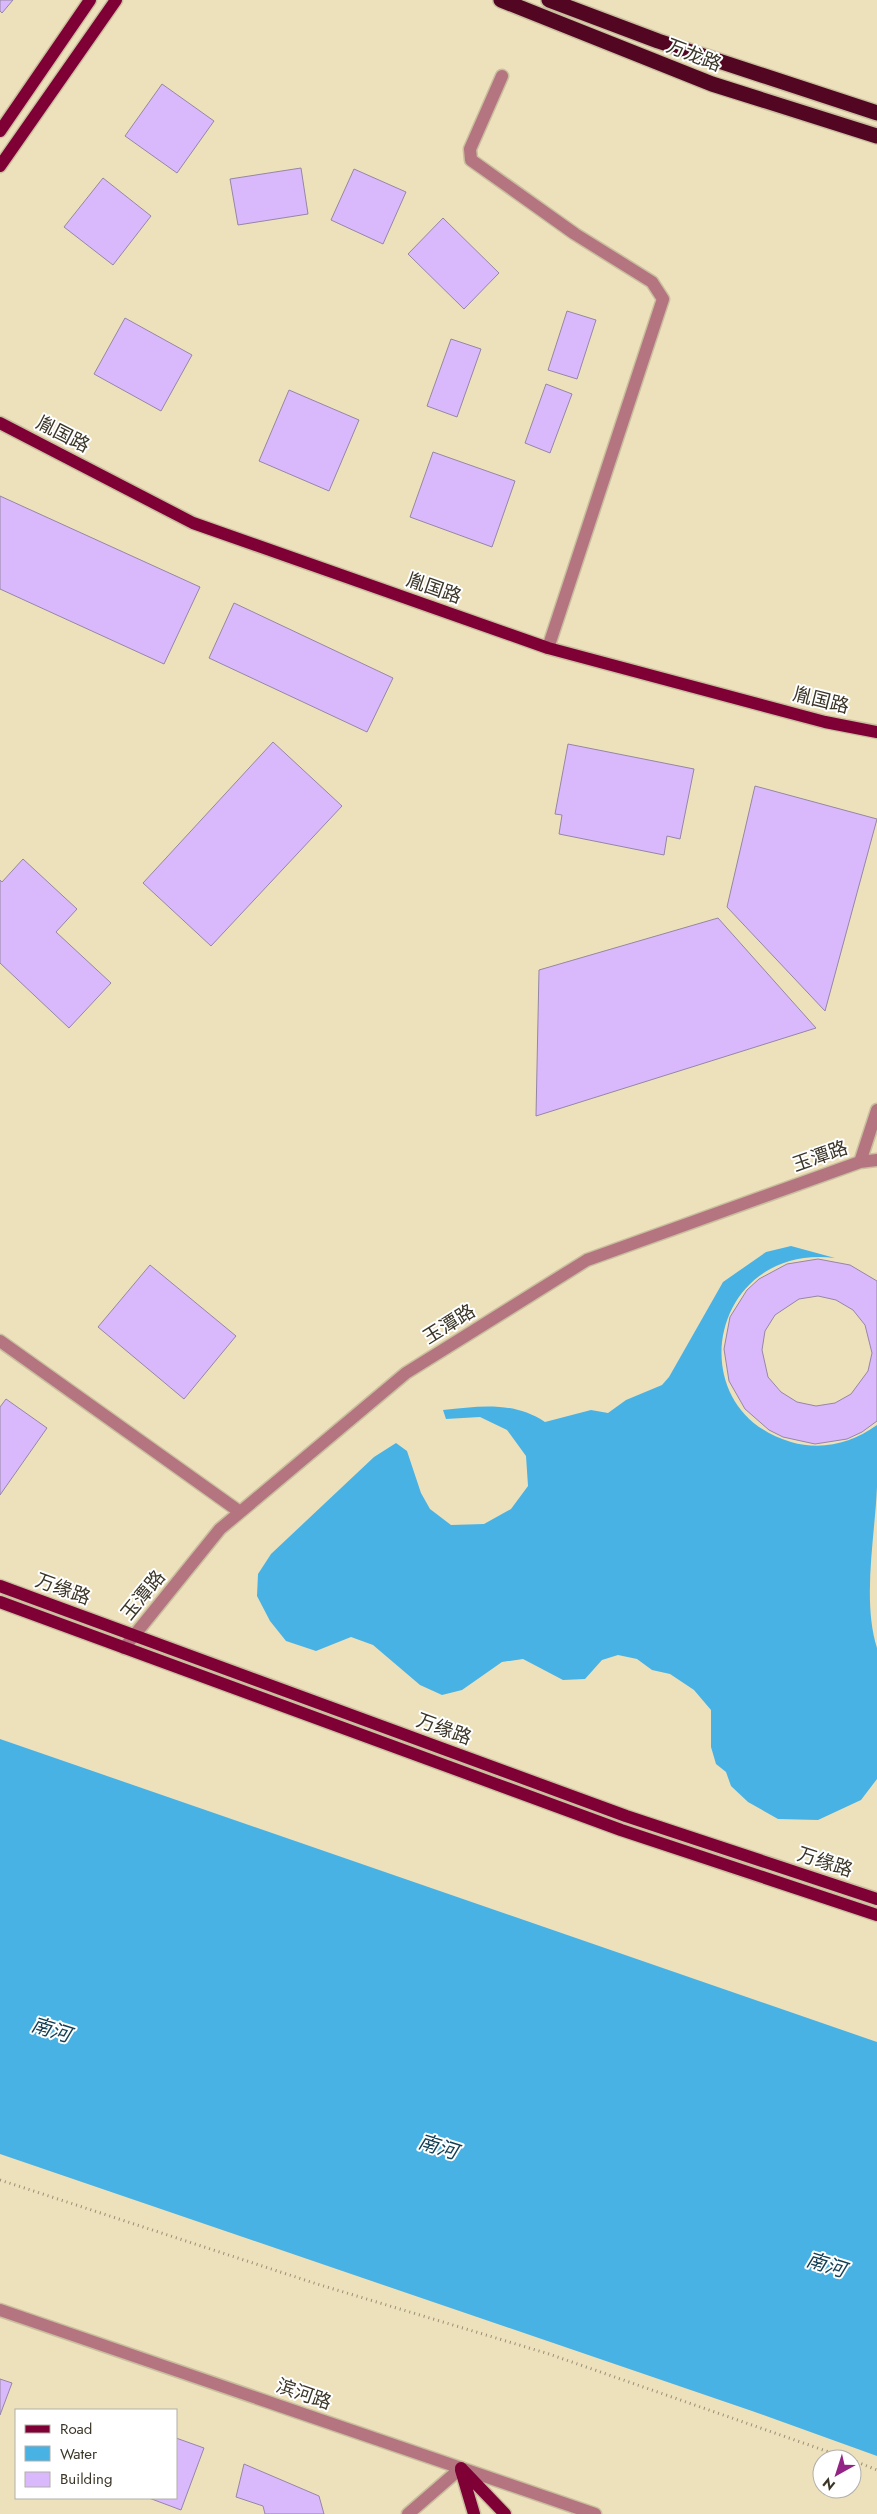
<svg xmlns="http://www.w3.org/2000/svg" width="877" height="2514" font-family="Jost,'Noto Sans SC',sans-serif">
	<style>
		.water { fill: #49b2e5 }
		.building { fill: #d9b9fb; stroke: #9586a6; fill-rule: evenodd }
		.lines { fill: none; stroke-linecap: round; stroke-linejoin: round }
		.minor-casing { stroke: #c9bf9e; stroke-width: 15 }
		.major-casing { stroke: #c9bf9e; stroke-width: 15 }
		.highway-casing { stroke: #c9bf9e; stroke-width: 18 }
		.path { stroke: #988f75; stroke-width: 3; stroke-dasharray: 1 4; stroke-linecap: butt }
		.minor { stroke: #b47581; stroke-width: 12 }
		.major { stroke: #7f0035; stroke-width: 12 }
		.highway { stroke: #530622; stroke-width: 15 }
		.labels { text-anchor: middle; dominant-baseline: central; stroke-width: 4; stroke-linejoin: round; paint-order: stroke }
		.street-label { font-size: 19px; fill: #3b3628; stroke: #fff }
		.water-label { font-size: 20px; font-style: italic; fill: #123f54; stroke: #fff }
	</style>
	<rect width="100%" height="100%" fill="#ede1bc"/>
	<path class="water" d="M 791,1246 L 835,1258 C 710,1243 678,1409 791,1442 C 822,1451 852,1443 877,1425 C 877,1446 877,1466 877,1487 C 875,1536 862,1600 877,1648 L 877,1779 L 861,1800 L 818,1820 L 778,1819 L 748,1802 L 731,1786 L 726,1772 L 716,1764 L 711,1747 L 711,1710 L 694,1690 L 670,1674 L 652,1670 L 637,1659 L 618,1655 L 602,1660 L 585,1679 L 563,1680 L 523,1659 L 502,1662 L 462,1690 L 442,1695 L 420,1685 L 373,1645 L 351,1637 L 316,1651 L 286,1641 L 270,1621 L 257,1596 L 258,1574 L 271,1554 L 374,1457 L 396,1443 L 407,1451 L 421,1493 L 430,1509 L 451,1525 L 484,1524 L 511,1509 L 528,1486 L 526,1456 L 507,1430 L 480,1417 L 446,1419 L 443,1410 C 480,1406 513,1401 545,1422 L 591,1410 L 608,1413 L 626,1400 L 662,1385 L 669,1377 L 723,1282 L 766,1252 Z
		M 0,1739 L 877,2042 L 877,2456 L 752,2411 L 0,2154 Z"/>
	<path class="building" d="M 0,0 L 13,0 L 2,13 L 0,11 Z
		M 162,84 L 214,121 L 177,173 L 125,136 Z
		M 301,168 L 308,214 L 238,225 L 230,179 Z
		M 354,169 L 406,192 L 383,244 L 331,220 Z
		M 103,178 L 151,216 L 113,265 L 64,227 Z
		M 443,218 L 499,273 L 464,309 L 408,254 Z
		M 567,311 L 596,320 L 577,379 L 548,370 Z
		M 125,318 L 192,355 L 161,411 L 94,374 Z
		M 451,339 L 481,349 L 457,417 L 427,406 Z
		M 546,384 L 572,394 L 550,453 L 525,443 Z
		M 289,390 L 359,420 L 329,491 L 259,461 Z
		M 433,452 L 515,481 L 492,547 L 410,517 Z
		M 0,496 L 200,587 L 164,664 L 0,589 Z
		M 234,603 L 393,678 L 367,732 L 209,658 Z
		M 273,742 L 342,806 L 211,946 L 143,883 Z
		M 568,744 L 694,769 L 680,839 L 667,836 L 664,855 L 559,834 L 562,815 L 555,814 Z
		M 755,786 L 877,819 L 825,1011 L 727,907 Z
		M 23,859 L 77,909 L 56,932 L 111,983 L 69,1028 L 0,963 L 0,880 L 2,882 Z
		M 718,918 L 816,1028 L 536,1116 L 539,970 Z
		M 818,1259 L 850,1265 L 877,1281 L 877,1421 L 862,1432 L 847,1439 L 815,1444 L 783,1437 L 769,1430 L 745,1409 L 729,1381 L 724,1349 L 730,1317 L 747,1290 L 759,1279 L 787,1264 ZM 818,1296 L 836,1300 L 853,1310 L 865,1325 L 872,1353 L 868,1371 L 851,1394 L 835,1403 L 816,1406 L 797,1402 L 781,1392 L 768,1377 L 762,1350 L 765,1331 L 775,1315 L 799,1299 Z
		M 150,1265 L 236,1336 L 184,1399 L 98,1327 Z
		M 6,1399 L 47,1428 L 0,1495 L 0,1407 Z
		M 0,2379 L 12,2383 L 0,2415 Z
		M 176,2438 L 204,2448 L 181,2510 L 149,2498 L 176,2498 Z
		M 244,2464 L 319,2496 L 324,2514 L 265,2514 L 263,2506 L 236,2497 Z"/>
	<g class="lines">
		<g class="minor-casing">
			<path id="minor" d="M 502,76 L 470,149 L 471,160 L 575,234 L 652,282 L 663,299 L 548,648
				M 860,1162 L 877,1110
				M 0,1341 L 240,1512
				M 124,1648 L 220,1529 L 406,1373 L 587,1260 L 860,1162 L 877,1160
				M 0,2310 L 595,2514
				M 408,2514 L 461,2468"/>
		</g>
		<g class="major-casing">
			<path id="major" d="M 0,131 L 90,0
				M 0,166 L 116,0
				M 0,423 L 193,523 L 548,648 L 825,722 L 877,732
				M 0,1586 L 626,1816 L 877,1899
				M 0,1602 L 621,1830 L 877,1915
				M 461,2468 L 505,2514
				M 461,2470 L 474,2514"/>
		</g>
		<g class="highway-casing">
			<path id="highway" d="M 501,0 L 712,84 L 877,136
				M 549,0 L 658,41 L 877,113"/>
		</g>
		<path class="path" d="M 0,2180 L 317,2284 L 549,2354 L 849,2459
			M 852,2460 L 877,2470"/>
		<use href="#minor" class="minor"/>
		<use href="#major" class="major"/>
		<use href="#highway" class="highway"/>
	</g>
	<g class="labels">
		<g class="street-label">
			<text transform="translate(694 55) rotate(21)">万龙路</text>
			<text transform="translate(63 434) rotate(27)">胤国路</text>
			<text transform="translate(434 588) rotate(19)">胤国路</text>
			<text transform="translate(821 700) rotate(14)">胤国路</text>
			<text transform="translate(820 1156) rotate(-19)">玉潭路</text>
			<text transform="translate(449 1324) rotate(-32)">玉潭路</text>
			<text transform="translate(63 1589) rotate(20)">万缘路</text>
			<text transform="translate(143 1595) rotate(-51)">玉潭路</text>
			<text transform="translate(444 1729) rotate(20)">万缘路</text>
			<text transform="translate(825 1862) rotate(18)">万缘路</text>
			<text transform="translate(304 2394) rotate(19)">滨河路</text>
		</g>
		<g class="water-label">
			<text transform="translate(51 2030) rotate(17)">南河</text>
			<text transform="translate(438 2147) rotate(17)">南河</text>
			<text transform="translate(826 2265) rotate(17)">南河</text>
		</g>
	</g>
	<rect x="15" y="2409" width="162" height="90" fill="#ffffff" stroke="#b1afa9"/>
	<rect x="25" y="2425" width="25" height="8" fill="#7f0035" stroke="#b1afa9"/>
	<text x="60" y="2434" font-size="15" fill="#3b3628">Road</text>
	<rect x="25" y="2446" width="25" height="15" fill="#49b2e5" stroke="#b1afa9"/>
	<text x="60" y="2459" font-size="15" fill="#3b3628">Water</text>
	<rect x="25" y="2472" width="25" height="15" fill="#d9b9fb" stroke="#b1afa9"/>
	<text x="60" y="2484" font-size="15" fill="#3b3628">Building</text>
	<g transform="translate(837 2474) rotate(219)"><circle r="24" fill="#ffffff" stroke="#b1afa9"/>
	<path d="M0-4L9 19L0 12L-9 19Z" fill="#932485"/>
	<text y="-8" font-size="14" font-weight="bold" text-anchor="middle" fill="#3b3628">N</text>
	</g>
</svg>
